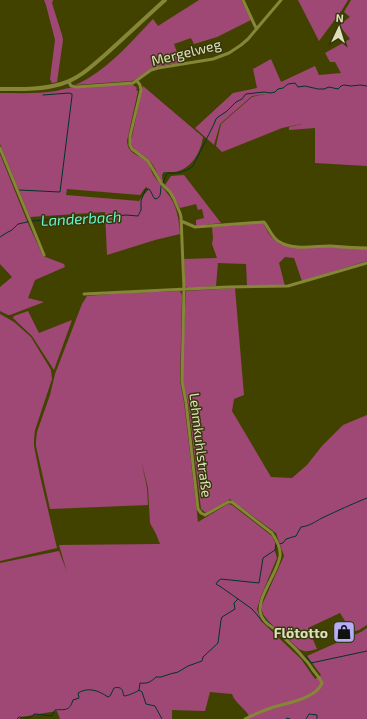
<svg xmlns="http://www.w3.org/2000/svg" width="367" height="719" font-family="'Exo 2',sans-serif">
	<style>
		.green { fill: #9f4875; fill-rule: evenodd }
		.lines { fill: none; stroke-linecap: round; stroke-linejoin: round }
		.stream { stroke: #003527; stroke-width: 1 }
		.minor { stroke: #858637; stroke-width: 3 }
		.secondary { stroke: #858637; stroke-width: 4 }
		.labels { text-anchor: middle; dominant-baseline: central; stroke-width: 3; stroke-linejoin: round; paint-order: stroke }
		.street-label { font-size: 14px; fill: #dee0b9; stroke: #37370d }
		.poi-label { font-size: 14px; font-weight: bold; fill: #dee0b9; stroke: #37370d; text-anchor: end }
		.water-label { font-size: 15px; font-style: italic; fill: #62f9cb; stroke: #37370d }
	</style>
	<rect width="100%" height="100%" fill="#424200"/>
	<path class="green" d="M 44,0 L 53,0 L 52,3 L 62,35 L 63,40 L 57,82 L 52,83 L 50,79 L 55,40 L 46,5 Z
		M 199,0 L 241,0 L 251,20 L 217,37 L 194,44 L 191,38 L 174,44 L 181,63 C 171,64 160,65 152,69 C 145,72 139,78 132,81 L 75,85 C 107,71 130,43 153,19 L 158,26 Z
		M 298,0 L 348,0 L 342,10 L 319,41 Z
		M 351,0 L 367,0 L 367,166 L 315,163 L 315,128 L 289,130 L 289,127 L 306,123 L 282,128 L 222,152 L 216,146 L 221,124 L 252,97 L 265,94 L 252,96 L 220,124 L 214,145 L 195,128 L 233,93 L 257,88 L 253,69 L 271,59 L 281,82 L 315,66 L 319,75 L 341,73 L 335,62 L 330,62 L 325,53 L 350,39 L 339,25 L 350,17 L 344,12 Z
		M 132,84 L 137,88 L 136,90 L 138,91 L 127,141 C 128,155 139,154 147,162 C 150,165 151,172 154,176 C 158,182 163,187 167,193 C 177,205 179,219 180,234 L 155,240 L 107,255 L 105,212 L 30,217 L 0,144 L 0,93 C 19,93 38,94 56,91 C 62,90 69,87 74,88 ZM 147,187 L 148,190 L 139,201 L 66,195 L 67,189 L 140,195 L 145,188 Z
		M 143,86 L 203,137 C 201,152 191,170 174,172 C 171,172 167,172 164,172 C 161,175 162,177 163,181 L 162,183 C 158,176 155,167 150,161 C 143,153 132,153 131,141 L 142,90 L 142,88 Z
		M 0,154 L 27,221 L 43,256 L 64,264 L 65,267 L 35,280 L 28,298 L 44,302 L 10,315 L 8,315 L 0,311 L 0,287 L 12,277 L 0,264 Z
		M 184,175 L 221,223 L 196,226 L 196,220 L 204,218 L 202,209 L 198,210 L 196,204 L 180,208 L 171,192 L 165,185 L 171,176 Z
		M 263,223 C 270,235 269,237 282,245 L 367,249 L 367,261 L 302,281 L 294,258 L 285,257 L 279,263 L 285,286 L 247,286 L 246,264 L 218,263 L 218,262 L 216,286 L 188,288 L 185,286 L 184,259 L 217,258 L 212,244 L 213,238 L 212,227 Z
		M 235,288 L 244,395 L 234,399 L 232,411 L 271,477 L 292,478 L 307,465 L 322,446 L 343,425 L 367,415 L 367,625 L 359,630 L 352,632 L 340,613 L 308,628 L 317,649 C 309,651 306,653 299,649 L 269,622 L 263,614 L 261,607 L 284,556 L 276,533 L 230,499 L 206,513 L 201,509 L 188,402 L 183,381 L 183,348 L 186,291 Z
		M 180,291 L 182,295 L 180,381 L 184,402 L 198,522 L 228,504 L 232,505 L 272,536 L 275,542 L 275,551 L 277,558 L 261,596 L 257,609 L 261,621 L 301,659 L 315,679 L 321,675 L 307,656 L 361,632 L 367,628 L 367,719 L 248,719 L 250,718 C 246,708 235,704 232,694 L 210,692 L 205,711 L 172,710 L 172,719 L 60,719 L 57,711 L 21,717 L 19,719 L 0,719 L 0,563 L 59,551 L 67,572 L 59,545 L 160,544 L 156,534 L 150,523 L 148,488 L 141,460 L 147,488 L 148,505 L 50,509 L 36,446 L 36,441 L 37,432 L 50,395 L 55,374 L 82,304 L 87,296 L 123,293 Z
		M 28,311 L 39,333 L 72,320 L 54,370 L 32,336 L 13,318 L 14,316 Z
		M 0,314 L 14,322 L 31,337 L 51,370 L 52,379 L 35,430 L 34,440 L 34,446 L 40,476 L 57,548 L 0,561 Z"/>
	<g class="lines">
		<path class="stream" d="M 163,183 L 166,175 L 168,173 C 178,174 185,172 193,166 L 214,124 L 216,119 L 218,117 L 227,111 L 236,102 L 242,99 L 245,95 L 246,94 L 264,92 L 270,93 L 275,92 L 278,89 L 283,88 L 288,84 L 295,83 L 298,87 L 305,86 L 318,89 L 324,89 L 329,87 L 338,89 L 341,86 L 344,85 L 351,86 L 360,85 L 367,86
			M 19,190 L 60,192 L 72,96 L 72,94 L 69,93 L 43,95
			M 0,237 L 8,232 L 12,230 L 18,224 L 32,221 L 72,218 L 97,217 L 103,215 L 108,217 L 126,215 L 138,216 L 141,210 L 141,201 L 145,190 L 149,189 C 152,192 152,196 155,199 C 162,198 160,191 161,186
			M 279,544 L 283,543 L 286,539 L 296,536 L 301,527 C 309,526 315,522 322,518 C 337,511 352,504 367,498
			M 238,599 L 221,587 L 216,584 L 218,581 L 221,579 L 259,583 L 263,558 L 275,550 L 276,545
			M 266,620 L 274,627
			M 306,656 L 311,663 L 367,651
			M 139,690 L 140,683 C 147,684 151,682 156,677 L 161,677 L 170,674 L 178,672 L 188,666 L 202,661 L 203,657 L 218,643 L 221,620 L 222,617 L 235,609 L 234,603 L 238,599 L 252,609 L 263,622
			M 17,719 L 19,717 C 25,718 31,719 34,714 L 36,714 L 52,716 L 55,710 C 65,709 69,712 73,700 L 79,698 L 78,693 C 88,687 98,690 108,697 L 110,696 L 114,688 C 117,687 122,687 123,692 C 123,693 123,694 124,696 C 127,696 137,692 139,690 L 142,692 L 146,704 L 155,706 L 162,719
			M 286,719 L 287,718 L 290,719
			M 306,719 L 309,714 L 317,715 L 317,719"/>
		<path class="minor" d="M 243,0 L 256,28
			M 137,81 L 140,85 L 141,90 L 130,136 L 130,145 L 132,149 L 148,161 L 161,183 L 170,192 L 174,199 L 180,213 L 181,217 L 184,289 L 182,381 L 186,402 L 198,509 L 201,513 L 205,515 L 228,502 L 232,502 L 272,533 C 276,539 281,548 280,556 C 278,573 255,599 261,615 C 264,624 272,626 278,632 C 286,640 295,647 302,656 C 306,660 310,665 313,670 C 316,674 320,678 322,683 C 316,699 286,703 271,708 C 262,711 253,715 245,719
			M 69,82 L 71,86 L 76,87 L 133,83 L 151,70 L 158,68 L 213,59 L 229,53 L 241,45 L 248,39 L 281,0
			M 0,148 L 44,255
			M 181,221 L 195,227 L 264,222 C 269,228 271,236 278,241 C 293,251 313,246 330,246 C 342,247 355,248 367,248
			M 84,294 L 228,287 L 288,286 L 367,263"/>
		<path class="secondary" d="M 0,89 C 20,89 41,90 61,84 C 79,79 92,66 106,54 C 126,36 145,18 165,0"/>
	</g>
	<defs>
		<g id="shop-square" transform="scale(1.15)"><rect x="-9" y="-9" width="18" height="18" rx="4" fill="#b6acf8" stroke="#37370d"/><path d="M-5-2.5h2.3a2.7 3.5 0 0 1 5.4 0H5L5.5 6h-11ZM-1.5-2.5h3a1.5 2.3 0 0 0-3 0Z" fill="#111"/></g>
	</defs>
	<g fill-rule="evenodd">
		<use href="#shop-square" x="344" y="632"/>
	</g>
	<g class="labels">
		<g class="street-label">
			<text transform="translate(186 52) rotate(-14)">Mergelweg</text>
			<text transform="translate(201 445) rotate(83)">Lehmkuhlstraße</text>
		</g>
		<g class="poi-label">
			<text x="328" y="632">Flötotto</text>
		</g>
		<g class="water-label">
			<text transform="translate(81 218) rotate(-3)">Landerbach</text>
		</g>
	</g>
	<g transform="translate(339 28) rotate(4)" stroke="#37370d" stroke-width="3" paint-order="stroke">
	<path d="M0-3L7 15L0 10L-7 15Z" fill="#dee0b9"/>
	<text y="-6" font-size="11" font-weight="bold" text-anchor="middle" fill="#dee0b9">N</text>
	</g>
</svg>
